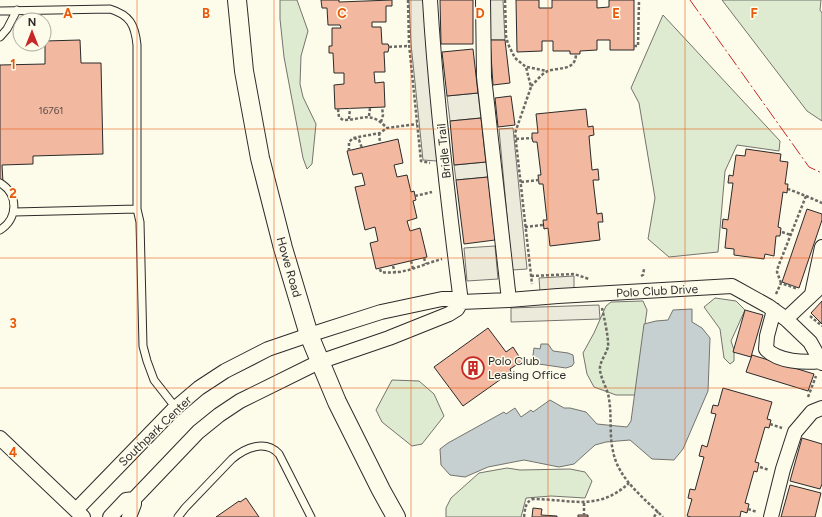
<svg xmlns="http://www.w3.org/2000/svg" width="822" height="517" font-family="Figtree,sans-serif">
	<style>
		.green { fill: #deebd1; stroke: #74746e }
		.parking { fill: #eceadb; stroke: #74746e }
		.water { fill: #c7d0d0; stroke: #74746e }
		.building { fill: #f2b8a0; stroke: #2b2b2b }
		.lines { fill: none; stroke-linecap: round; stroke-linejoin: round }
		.service-casing { stroke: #2b2b2b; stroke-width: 9 }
		.minor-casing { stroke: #2b2b2b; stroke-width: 16 }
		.tertiary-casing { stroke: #2b2b2b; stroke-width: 20 }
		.path { stroke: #6a6964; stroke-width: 2.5; stroke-dasharray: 3 2; stroke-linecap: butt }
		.service { stroke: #fdfbea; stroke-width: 7 }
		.minor { stroke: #fdfbea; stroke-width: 14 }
		.tertiary { stroke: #fdfbea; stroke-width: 18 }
		.power { stroke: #c62828; stroke-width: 1; stroke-dasharray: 14 3 2 3; stroke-linecap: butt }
		.grid { fill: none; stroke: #e8590c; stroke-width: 1; stroke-opacity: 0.55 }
		.labels { text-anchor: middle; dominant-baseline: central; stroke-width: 3; stroke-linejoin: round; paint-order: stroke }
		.number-label { font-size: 10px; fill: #5d4e48 }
		.street-label { font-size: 12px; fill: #2b2b2b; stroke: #fdfbea }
		.poi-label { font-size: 12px; fill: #2b2b2b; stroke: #fdfbea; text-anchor: start }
		.grid-label { font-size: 13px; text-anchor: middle; font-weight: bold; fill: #e8590c; stroke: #fdfbea; stroke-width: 3; stroke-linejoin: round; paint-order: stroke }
	</style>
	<rect width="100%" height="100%" fill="#fdfbea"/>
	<path class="green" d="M 280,0 L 297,0 L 308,31 L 301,56 L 300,84 L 303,97 L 316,124 L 312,164 L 307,169 L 303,158 L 284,57 L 280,19 Z
		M 722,0 L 821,0 L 820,10 L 822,13 L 822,121 L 807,111 Z
		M 663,15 L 780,141 L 779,151 L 737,145 L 725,171 L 718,252 L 669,257 L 648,239 L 655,198 L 639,103 L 631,88 Z
		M 715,298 L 736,301 L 745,310 L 731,341 L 734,350 L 734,361 L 730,364 L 724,358 L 720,329 L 704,307 Z
		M 643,301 L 647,310 L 635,395 L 616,395 L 594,387 L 587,374 L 583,353 L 594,333 L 606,306 L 611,302 Z
		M 392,380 L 419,381 L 434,394 L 444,416 L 422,444 L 412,446 L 382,422 L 376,410 Z
		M 507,468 L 520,470 L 570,469 L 585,472 L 592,481 L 585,498 L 551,496 L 526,498 L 521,517 L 446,517 L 446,508 L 451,498 L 479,473 Z"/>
	<path class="parking" d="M 409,0 L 426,0 L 437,161 L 423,160 L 411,44 Z
		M 488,0 L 503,0 L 505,40 L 490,40 Z
		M 478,93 L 481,118 L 450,121 L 447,96 Z
		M 513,128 L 527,269 L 512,270 L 499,129 Z
		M 486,162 L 488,177 L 456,180 L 454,165 Z
		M 495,246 L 498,279 L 467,281 L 464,248 Z
		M 574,276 L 574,289 L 540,291 L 539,278 Z
		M 599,305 L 600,319 L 511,322 L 511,308 Z"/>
	<path class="water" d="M 692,309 L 692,322 L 702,328 L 710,338 L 708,391 L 683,449 L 674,460 L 652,459 L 630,440 L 606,442 L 595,445 L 574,464 L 559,467 L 524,460 L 488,467 L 465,477 L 450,475 L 441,465 L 440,449 L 448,443 L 504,412 L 506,414 L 515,408 L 521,417 L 531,410 L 533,412 L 550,400 L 564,408 L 570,408 L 586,412 L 597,424 L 627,427 L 631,421 L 644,324 L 656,321 L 668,320 L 673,310 Z
		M 541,344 L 548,344 L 553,351 L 568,353 L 573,355 L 574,363 L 572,366 L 566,368 L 532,363 L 534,348 L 540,349 Z"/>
	<path class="building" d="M 321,0 L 339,0 L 339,2 L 392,0 L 392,6 L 386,6 L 386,22 L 372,22 L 372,27 L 381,27 L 382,44 L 388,44 L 389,47 L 388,52 L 384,52 L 385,72 L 374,72 L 375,83 L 384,82 L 385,107 L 335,109 L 334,85 L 344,84 L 344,73 L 334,73 L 333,53 L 329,53 L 329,46 L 332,46 L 332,28 L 341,28 L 340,25 L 328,25 L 327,8 L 322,8 Z
		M 440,0 L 473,0 L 473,44 L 441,44 Z
		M 516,0 L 539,0 L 539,8 L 552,8 L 552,0 L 597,0 L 597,8 L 609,7 L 609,0 L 634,0 L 634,50 L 610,50 L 610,40 L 597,40 L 597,50 L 580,51 L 580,54 L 570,54 L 570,51 L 553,51 L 553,41 L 542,41 L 542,51 L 517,52 Z
		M 80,40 L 81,63 L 101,63 L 103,154 L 33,156 L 33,164 L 2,165 L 3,183 L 0,183 L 0,65 L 45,64 L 45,41 Z
		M 490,40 L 505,40 L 510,83 L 493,85 Z
		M 473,49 L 478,93 L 447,96 L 442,52 Z
		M 511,96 L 515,125 L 498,127 L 495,98 Z
		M 586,109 L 588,127 L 593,126 L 594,135 L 589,136 L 592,170 L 598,169 L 599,180 L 593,180 L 597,214 L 602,213 L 603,222 L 598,222 L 600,240 L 550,246 L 548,228 L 544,229 L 543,220 L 547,220 L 543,184 L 539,184 L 538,175 L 541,175 L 537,142 L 533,142 L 532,138 L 532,133 L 538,133 L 536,114 Z
		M 481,118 L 486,162 L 454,165 L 450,121 Z
		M 398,139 L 403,163 L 394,165 L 397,177 L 407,175 L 411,192 L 414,191 L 416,200 L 413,201 L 417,218 L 407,221 L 410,231 L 420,228 L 427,257 L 376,269 L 370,243 L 378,241 L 375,227 L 365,230 L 355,187 L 365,185 L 362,173 L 353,175 L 347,151 Z
		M 746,149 L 781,154 L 780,161 L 788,162 L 785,184 L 788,184 L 787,193 L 783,192 L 778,227 L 781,228 L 780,236 L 776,236 L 774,256 L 765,254 L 764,259 L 734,255 L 734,249 L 725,248 L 727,229 L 722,228 L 723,219 L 728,220 L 733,183 L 728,183 L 729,175 L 733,176 L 736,155 L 745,156 Z
		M 488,177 L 495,240 L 464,244 L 456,180 Z
		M 807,209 L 822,214 L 822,220 L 799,288 L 782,282 Z
		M 822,301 L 822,324 L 811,313 Z
		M 745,310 L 763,315 L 751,357 L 733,352 Z
		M 488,328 L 506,352 L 513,347 L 522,361 L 510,369 L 511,372 L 463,406 L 434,367 Z
		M 752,355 L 814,374 L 808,391 L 746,372 Z
		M 723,388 L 772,402 L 767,419 L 771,420 L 769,428 L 765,427 L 755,462 L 759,463 L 757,472 L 754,471 L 745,503 L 749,504 L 747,513 L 741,511 L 740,517 L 691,517 L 687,516 L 692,499 L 688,498 L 690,489 L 695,490 L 704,457 L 699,456 L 702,445 L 707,447 L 716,414 L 711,413 L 713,405 L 718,406 Z
		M 802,438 L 822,444 L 822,484 L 820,489 L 790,481 Z
		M 790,485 L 821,493 L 815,517 L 781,517 Z
		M 246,498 L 259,517 L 216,517 L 239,501 L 240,502 Z
		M 533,508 L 542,509 L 541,515 L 557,516 L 557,517 L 532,517 Z
		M 578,515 L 588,515 L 588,517 L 578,517 Z"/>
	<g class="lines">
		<g class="service-casing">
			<path id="service" d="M 0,11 L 110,9 C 130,15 135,25 137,45 L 137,209 L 140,222 L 143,346 L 147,361 L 154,380 L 176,408
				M 0,37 L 7,29 L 17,10
				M 0,183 C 19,194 18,219 0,230
				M 14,212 L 137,209
				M 178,517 L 185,508 L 232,459 C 245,448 265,439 279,454 L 311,517"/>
		</g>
		<g class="minor-casing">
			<path id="minor" d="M 430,0 C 436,101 448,202 461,302
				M 483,0 L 484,77 L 509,300
				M 812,294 L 822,247
				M 774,310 L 767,336 L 766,349 C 778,362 805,363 821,361
				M 786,319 L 822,285
				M 0,438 L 83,517
				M 76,510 L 173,410 L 199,388 L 225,371 L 268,349 L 309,335 L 381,312 L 442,299 L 453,299 L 461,302 L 509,300 L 558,296 L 732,286 L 768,306 L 786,319 L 810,342 L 822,363
				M 110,517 L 126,500 L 134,499 L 198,432 L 219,415 L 240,401 L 319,362 L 389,338 L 449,314 L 457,309 L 461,302
				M 129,517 L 134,504 L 134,499
				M 771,517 L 783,469 L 795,432 L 812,412 L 822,408"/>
		</g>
		<g class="tertiary-casing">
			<path id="tertiary" d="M 237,0 L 244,71 L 260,158 L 283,248 L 309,335 L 337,402 L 381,490 L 396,517"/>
		</g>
		<path class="path" d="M 408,0 L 409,44 L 421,161 L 430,163
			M 505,0 L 506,36 L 508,44 L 515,58 L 526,67 L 531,87 L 515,133 L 532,284
			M 634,46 L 638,46 L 639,0
			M 389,47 L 409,46
			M 527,67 L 547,71
			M 531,86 C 536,82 542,73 548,71 C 559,67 575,71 576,55
			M 338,109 L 339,117 L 343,120 C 364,120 369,110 387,128
			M 369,116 L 370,108
			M 349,119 L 350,108
			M 381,122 L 383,115 L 382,107
			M 379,133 L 380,143
			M 354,138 L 359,140 L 362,148
			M 516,139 L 532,138
			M 349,151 L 349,142 L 353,138 L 380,133 L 387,128 L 417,124
			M 521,182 L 539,180
			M 415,196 L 432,192
			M 806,196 L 822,203
			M 525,227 L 543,225
			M 782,232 L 791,235
			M 424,258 L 426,264
			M 411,261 L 413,269
			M 393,266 L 395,273
			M 380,269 L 381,272 C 406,275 419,265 442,259
			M 531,276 L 574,274 L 589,279
			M 641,276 L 643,275 L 644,269
			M 781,283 L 777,272 L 778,267 L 806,196 L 788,189
			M 776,294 L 781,283 L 798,289
			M 602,308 C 604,317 609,339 608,347 C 606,354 601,360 600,367 C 599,376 608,389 609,399 C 612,416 609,434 613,451 C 618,479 644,498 663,517
			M 810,316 L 822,326
			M 808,397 L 816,376
			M 770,424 L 782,428
			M 760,467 L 769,470
			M 584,503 L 584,515
			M 748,509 L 757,512
			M 524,517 C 525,509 525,502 533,499 C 570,499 598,512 629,483
			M 654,517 L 658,511"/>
		<use href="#service" class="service"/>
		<use href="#minor" class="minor"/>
		<use href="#tertiary" class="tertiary"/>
		<path class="power" d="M 690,0 L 809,167 L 822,173"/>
	</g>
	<path class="grid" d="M 137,0 L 137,517M 274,0 L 274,517M 411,0 L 411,517M 548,0 L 548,517M 685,0 L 685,517M 0,129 L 822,129M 0,258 L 822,258M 0,388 L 822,388"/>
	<defs>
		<g id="building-ring" transform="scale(1.15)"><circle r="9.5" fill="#fdfbea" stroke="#c62828" stroke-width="1.5"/><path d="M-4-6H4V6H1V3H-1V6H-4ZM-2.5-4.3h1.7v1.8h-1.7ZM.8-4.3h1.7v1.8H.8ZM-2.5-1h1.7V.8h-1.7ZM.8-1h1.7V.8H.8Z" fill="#c62828"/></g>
	</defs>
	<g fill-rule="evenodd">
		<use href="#building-ring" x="473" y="368"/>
	</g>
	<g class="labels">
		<g class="number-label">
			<text x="51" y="110">16761</text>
		</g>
		<g class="street-label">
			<text transform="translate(444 151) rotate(-96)">Bridle Trail</text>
			<text transform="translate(289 267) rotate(74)">Howe Road</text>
			<text transform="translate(657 291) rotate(-3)">Polo Club Drive</text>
			<text transform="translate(155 431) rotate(-44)">Southpark Center</text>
		</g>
		<g class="poi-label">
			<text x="488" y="361">Polo Club<tspan x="488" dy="14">Leasing Office</tspan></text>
		</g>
	</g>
	<g class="grid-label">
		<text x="68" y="18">A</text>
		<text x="206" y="18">B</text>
		<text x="342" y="18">C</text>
		<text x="480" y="18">D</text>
		<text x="616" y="18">E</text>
		<text x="754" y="18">F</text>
		<text x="13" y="69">1</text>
		<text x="13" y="198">2</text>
		<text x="13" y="328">3</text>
		<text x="13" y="457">4</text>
	</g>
	<g transform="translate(32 32)"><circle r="19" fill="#fdfbea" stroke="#a9a89e"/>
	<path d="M0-3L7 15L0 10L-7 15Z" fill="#c62828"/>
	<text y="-6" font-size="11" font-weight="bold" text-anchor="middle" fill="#2b2b2b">N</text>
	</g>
</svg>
